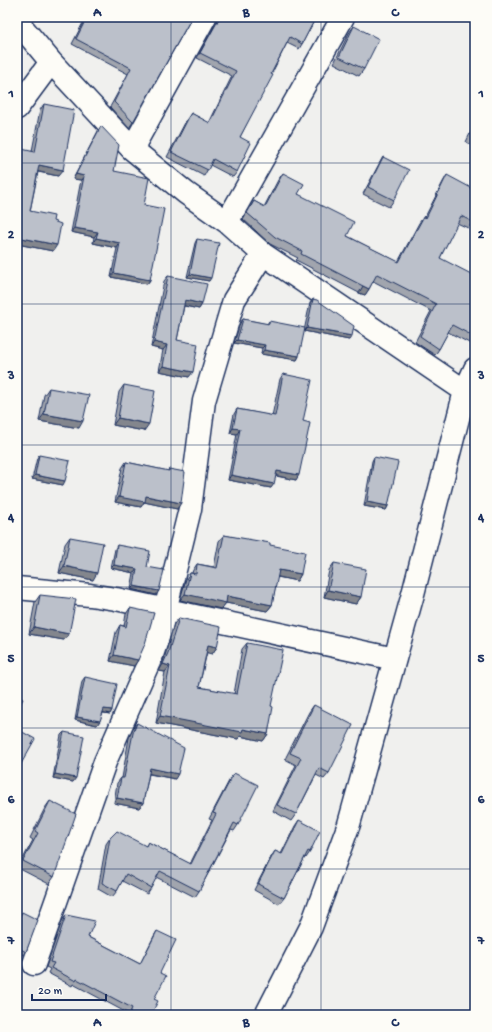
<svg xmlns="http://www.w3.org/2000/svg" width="492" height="1032" font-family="'Gochi Hand',sans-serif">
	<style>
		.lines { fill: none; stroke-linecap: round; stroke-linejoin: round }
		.minor-casing { stroke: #1b2f5e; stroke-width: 25 }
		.minor { stroke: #fdfcf7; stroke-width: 22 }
		.wall { fill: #a1a5ae; stroke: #1b2f5e }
		.shaded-wall { fill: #83868d; stroke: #1b2f5e }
		.building { fill: #bbc0ca; stroke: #1b2f5e }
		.grid { fill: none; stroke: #1b2f5e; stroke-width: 1; stroke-opacity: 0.55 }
		.neatline { fill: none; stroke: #1b2f5e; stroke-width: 1.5 }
		.grid-label { font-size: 13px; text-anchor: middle; font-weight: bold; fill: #1b2f5e }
	</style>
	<rect width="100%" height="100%" fill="#f0f0ee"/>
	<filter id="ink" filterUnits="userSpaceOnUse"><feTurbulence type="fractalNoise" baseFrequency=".025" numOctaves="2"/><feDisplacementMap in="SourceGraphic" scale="8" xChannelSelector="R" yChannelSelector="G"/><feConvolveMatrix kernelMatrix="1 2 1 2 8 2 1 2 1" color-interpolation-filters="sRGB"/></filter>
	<g filter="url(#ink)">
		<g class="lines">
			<g class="minor-casing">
				<path id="minor" d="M 17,21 L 51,62 L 132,149 L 186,193 L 227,222 L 263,254 L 465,391
					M 17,108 L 51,62
					M 132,149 L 205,17
					M 227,222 L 343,17
					M 17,588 L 90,595 L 116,599 L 395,659
					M 34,964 L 105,762 L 152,655 L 160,631 L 190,509 L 204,401 L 234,300 L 263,254
					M 266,1015 L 311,927 L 349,824 L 413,594 L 465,391 L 475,369"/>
			</g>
			<use href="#minor" class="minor"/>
		</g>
		<path class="wall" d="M 86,17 L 165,17 L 168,19 L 169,17 L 192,17 L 133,122 L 129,128 L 110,107 L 128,74 L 72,44 Z
			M 217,17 L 316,17 L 302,44 L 299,49 L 287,43 L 240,137 L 237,172 L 233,177 L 210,165 L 204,176 L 167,157 L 187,119 L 191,113 L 209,123 L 232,76 L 197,58 L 216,23 Z
			M 354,26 L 364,69 L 359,76 L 334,63 L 349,33 Z
			M 44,104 L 58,176 L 38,172 L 30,211 L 53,221 L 53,251 L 17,244 L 32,151 L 40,110 Z
			M 475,123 L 475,147 L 466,142 Z
			M 101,126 L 114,171 L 144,205 L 150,280 L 147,284 L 111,277 L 117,248 L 93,243 L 94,237 L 71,232 L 81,180 L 73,179 L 98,131 Z
			M 383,157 L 394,200 L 389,207 L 363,194 L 379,164 Z
			M 283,173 L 298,194 L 347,236 L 398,262 L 419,223 L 424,216 L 425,217 L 443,182 L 447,175 L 473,222 L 468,228 L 457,223 L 440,258 L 473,294 L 475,296 L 475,346 L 448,332 L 439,349 L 435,355 L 415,342 L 431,311 L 373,281 L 369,289 L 365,295 L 359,293 L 296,260 L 298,258 L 270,244 L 243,219 L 254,201 L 264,207 L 278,180 Z
			M 197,239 L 209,281 L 187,277 L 195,243 Z
			M 168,276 L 202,304 L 199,309 L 184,306 L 177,340 L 189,377 L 159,371 L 163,350 L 151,347 L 164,281 Z
			M 313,299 L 349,340 L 304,331 L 310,303 Z
			M 243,319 L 267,324 L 269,321 L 299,356 L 297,360 L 261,354 L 262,348 L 234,343 L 240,323 Z
			M 283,374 L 303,421 L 296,480 L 276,476 L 271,488 L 228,480 L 237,434 L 230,433 L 234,414 L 237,409 L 272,416 L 280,379 Z
			M 124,385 L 144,431 L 113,425 L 119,392 Z
			M 49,388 L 79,428 L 39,421 L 44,395 Z
			M 39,455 L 63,485 L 32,479 L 37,458 Z
			M 374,457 L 388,506 L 386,510 L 364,506 L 372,461 Z
			M 126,462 L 168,471 L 169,469 L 177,509 L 144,502 L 141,507 L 115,502 L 122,468 Z
			M 224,535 L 270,545 L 301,574 L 297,581 L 277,577 L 272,605 L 267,611 L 226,603 L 221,609 L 180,600 L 186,579 L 190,573 L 192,573 L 193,570 L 197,564 L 214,567 L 219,541 Z
			M 70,537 L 93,580 L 59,573 L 65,544 Z
			M 117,545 L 147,567 L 156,595 L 131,589 L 134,573 L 111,568 L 115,549 Z
			M 334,563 L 361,597 L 356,604 L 324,597 L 329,570 Z
			M 40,595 L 69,634 L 64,640 L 29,634 L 35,602 Z
			M 130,608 L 138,660 L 134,666 L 110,661 L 116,632 L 120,625 L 124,626 L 126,614 Z
			M 179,618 L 217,647 L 212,654 L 207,652 L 199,687 L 234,694 L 242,649 L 247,643 L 271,706 L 268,734 L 263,741 L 240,736 L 238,739 L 156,723 L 165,672 L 159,671 L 164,659 L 174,624 Z
			M 85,677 L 112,710 L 110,714 L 103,713 L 97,725 L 75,720 L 82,681 Z
			M 314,705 L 329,773 L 324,779 L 316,775 L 296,814 L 291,821 L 273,811 L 296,765 L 285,759 L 309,712 Z
			M 137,723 L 175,779 L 149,774 L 143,803 L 139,808 L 114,803 L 117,783 L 121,778 L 122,778 L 129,738 L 133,728 Z
			M 64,732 L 73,782 L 53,778 L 61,735 Z
			M 234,773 L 238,825 L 234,831 L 231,830 L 199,891 L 195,897 L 156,877 L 151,888 L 147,894 L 122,881 L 117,891 L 112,897 L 98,889 L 106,844 L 110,838 L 146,846 L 148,842 L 190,864 L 212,820 L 209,819 L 230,779 Z
			M 50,801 L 54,877 L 49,884 L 18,868 L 33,840 L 30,838 L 45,808 Z
			M 299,820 L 310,852 L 306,858 L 305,857 L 284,898 L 279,904 L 254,890 L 271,857 L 275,851 L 281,854 L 295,826 Z
			M 22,912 L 26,952 L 24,955 L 17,952 L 17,921 Z
			M 66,915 L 88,937 L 140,964 L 154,936 L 157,931 L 160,973 L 151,1015 L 128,1015 L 129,1014 L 73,984 L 72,986 L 48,973 L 50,969 L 46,967 L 62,921 Z"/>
		<path class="shaded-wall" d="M 39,165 L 63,170 L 58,176 L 35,171 Z
			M 76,174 L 84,176 L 81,180 L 73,179 Z
			M 74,228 L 98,232 L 94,237 L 71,232 Z
			M 17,237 L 57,245 L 53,251 L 17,244 Z
			M 96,238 L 120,243 L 117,248 L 93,243 Z
			M 114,273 L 150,280 L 147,284 L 111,277 Z
			M 190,274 L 211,278 L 209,281 L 187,277 Z
			M 363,286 L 369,289 L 365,295 L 359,293 Z
			M 185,300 L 202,304 L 199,309 L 181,305 Z
			M 307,328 L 352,336 L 349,340 L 304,331 Z
			M 237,340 L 265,345 L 262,348 L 234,343 Z
			M 154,342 L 167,345 L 163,350 L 151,347 Z
			M 264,350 L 299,356 L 297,360 L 261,354 Z
			M 163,366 L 193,372 L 189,377 L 159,371 Z
			M 44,414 L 83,421 L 79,428 L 39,421 Z
			M 118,418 L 149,424 L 144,431 L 113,425 Z
			M 233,428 L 240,429 L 237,434 L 230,433 Z
			M 277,471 L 299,475 L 296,480 L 273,475 Z
			M 35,475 L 65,481 L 63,485 L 32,479 Z
			M 231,475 L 274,484 L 271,488 L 228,480 Z
			M 146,496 L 181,503 L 177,509 L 144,502 L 141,507 L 115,502 L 119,497 Z
			M 367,502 L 388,506 L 386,510 L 364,506 Z
			M 114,565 L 137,569 L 134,573 L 111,568 Z
			M 64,566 L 97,573 L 93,580 L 59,573 Z
			M 279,570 L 301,574 L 297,581 L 274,576 Z
			M 134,586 L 159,591 L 156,595 L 131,589 Z
			M 328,590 L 361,597 L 356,604 L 324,597 Z
			M 185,594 L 227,596 L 272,605 L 267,611 L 226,603 L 221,609 L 180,600 Z
			M 34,627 L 69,634 L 64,640 L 29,634 Z
			M 208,645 L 217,647 L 212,654 L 204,652 Z
			M 114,655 L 138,660 L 134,666 L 110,661 Z
			M 163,664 L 170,666 L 165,672 L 159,671 Z
			M 104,709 L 112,710 L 110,714 L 101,712 Z
			M 160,716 L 243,729 L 268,734 L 263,741 L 240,736 L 238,739 L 156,723 Z
			M 77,717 L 100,721 L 97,725 L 75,720 Z
			M 17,763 L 21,764 L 17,770 Z
			M 150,768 L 178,774 L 175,779 L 146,773 Z
			M 55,774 L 76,778 L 73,782 L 53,778 Z
			M 117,798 L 143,803 L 139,808 L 114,803 Z"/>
		<path class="building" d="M 87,17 L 165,17 L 169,19 L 170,17 L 192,17 L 133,122 L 114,102 L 131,68 L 76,39 Z
			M 220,17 L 316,17 L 302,44 L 290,37 L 271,74 L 273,75 L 240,137 L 251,143 L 237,172 L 213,159 L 208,170 L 171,152 L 191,113 L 210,123 L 236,71 L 200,53 Z
			M 354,26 L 379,39 L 364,69 L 339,57 Z
			M 44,104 L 74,110 L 63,170 L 39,165 L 30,211 L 54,216 L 53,221 L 61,224 L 57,245 L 17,237 L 17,148 L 35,152 Z
			M 101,126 L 119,145 L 114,171 L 149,178 L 144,205 L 164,209 L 150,280 L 114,273 L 120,243 L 96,238 L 98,232 L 74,228 L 84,176 L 76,174 Z
			M 475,126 L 475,137 L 471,135 Z
			M 383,157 L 409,170 L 394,200 L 368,187 Z
			M 283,173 L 304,184 L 298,194 L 354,222 L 347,236 L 399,262 L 424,216 L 426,218 L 447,175 L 475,190 L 475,218 L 473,222 L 461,216 L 440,258 L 475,276 L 475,290 L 473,294 L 475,296 L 475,337 L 452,325 L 439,349 L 420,336 L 436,304 L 377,274 L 369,289 L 363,286 L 301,254 L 302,251 L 275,237 L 247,213 L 254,201 L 265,207 Z
			M 197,239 L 219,243 L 211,278 L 190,274 Z
			M 168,276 L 207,284 L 202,304 L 185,300 L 177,340 L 198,344 L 193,372 L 163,366 L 167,345 L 154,342 Z
			M 313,299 L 317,300 L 354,326 L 352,336 L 307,328 Z
			M 243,319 L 269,324 L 269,321 L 305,328 L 299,356 L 264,350 L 265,345 L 237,340 Z
			M 283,374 L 312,380 L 303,421 L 310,423 L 299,475 L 277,471 L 274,484 L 231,475 L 240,429 L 233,428 L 237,409 L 275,416 Z
			M 124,385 L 155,391 L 149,424 L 118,418 Z
			M 49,388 L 89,395 L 83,421 L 44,414 Z
			M 39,455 L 70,461 L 65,481 L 35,475 Z
			M 374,457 L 398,462 L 388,506 L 367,502 Z
			M 126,462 L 169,471 L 169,469 L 185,472 L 181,503 L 146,496 L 145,502 L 119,497 Z
			M 224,535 L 270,543 L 270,545 L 305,552 L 301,574 L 279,570 L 272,605 L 227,596 L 226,603 L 185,594 L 190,573 L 196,574 L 197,564 L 217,568 Z
			M 70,537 L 103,543 L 97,573 L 64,566 Z
			M 117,545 L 150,551 L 147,567 L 164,570 L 159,591 L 134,586 L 137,569 L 114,565 Z
			M 334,563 L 366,569 L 361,597 L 328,590 Z
			M 40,595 L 76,599 L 69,634 L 34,627 Z
			M 130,608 L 154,613 L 145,644 L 138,660 L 114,655 L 120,625 L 126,627 Z
			M 179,618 L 221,627 L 217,647 L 208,645 L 199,687 L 237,694 L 247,643 L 283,650 L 271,706 L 273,707 L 268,734 L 243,729 L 242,732 L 160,716 L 170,666 L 163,664 L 168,653 Z
			M 85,677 L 117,684 L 112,710 L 104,709 L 100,721 L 77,717 Z
			M 17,696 L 23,699 L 17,710 Z
			M 314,705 L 353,725 L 329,773 L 319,768 L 296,814 L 277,805 L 301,758 L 290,753 Z
			M 137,723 L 184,748 L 178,774 L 150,768 L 143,803 L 117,798 L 121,778 L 124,778 L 133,733 Z
			M 17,729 L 35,739 L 21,764 L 17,763 Z
			M 64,732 L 84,736 L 76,778 L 55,774 Z
			M 234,773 L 258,785 L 238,825 L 234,823 L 199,891 L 160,871 L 151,888 L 126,874 L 117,891 L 102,883 L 110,838 L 117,831 L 146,846 L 148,842 L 191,864 L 216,814 L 213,813 Z
			M 50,801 L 76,814 L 54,877 L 23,861 L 38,833 L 35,831 Z
			M 299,820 L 320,831 L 310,852 L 308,851 L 284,898 L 258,884 L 275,851 L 282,854 Z
			M 22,912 L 38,920 L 26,952 L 17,947 L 17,922 Z
			M 66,915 L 95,921 L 88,937 L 140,964 L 157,931 L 176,940 L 160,973 L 166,976 L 154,999 L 158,1001 L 151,1015 L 129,1015 L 132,1008 L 77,979 L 76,981 L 51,968 L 54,963 L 50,962 Z"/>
	</g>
	<path class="grid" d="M 171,17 L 171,1015M 321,17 L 321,1015M 17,163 L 475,163M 17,304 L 475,304M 17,445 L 475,445M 17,587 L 475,587M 17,728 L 475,728M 17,869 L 475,869"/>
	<rect width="492" height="1032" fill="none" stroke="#fdfcf7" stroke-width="44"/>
	<path d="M32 994v6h74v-6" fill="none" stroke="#1b2f5e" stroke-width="2"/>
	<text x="38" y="994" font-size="12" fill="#1b2f5e" stroke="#fdfcf7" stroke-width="3" paint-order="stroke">20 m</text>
	<rect x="22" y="22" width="448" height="988" class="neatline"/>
	<g class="grid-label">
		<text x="97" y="16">A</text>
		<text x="246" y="16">B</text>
		<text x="395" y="16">C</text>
		<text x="11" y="97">1</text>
		<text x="481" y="97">1</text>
		<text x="11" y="238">2</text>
		<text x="481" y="238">2</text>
		<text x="11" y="379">3</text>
		<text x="481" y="379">3</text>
		<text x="11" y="521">4</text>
		<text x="481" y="521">4</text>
		<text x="11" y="662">5</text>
		<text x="481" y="662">5</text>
		<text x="11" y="803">6</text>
		<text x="481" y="803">6</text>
		<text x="11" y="944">7</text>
		<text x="481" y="944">7</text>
		<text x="97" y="1026">A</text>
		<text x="246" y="1026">B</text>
		<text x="395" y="1026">C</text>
	</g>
</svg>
